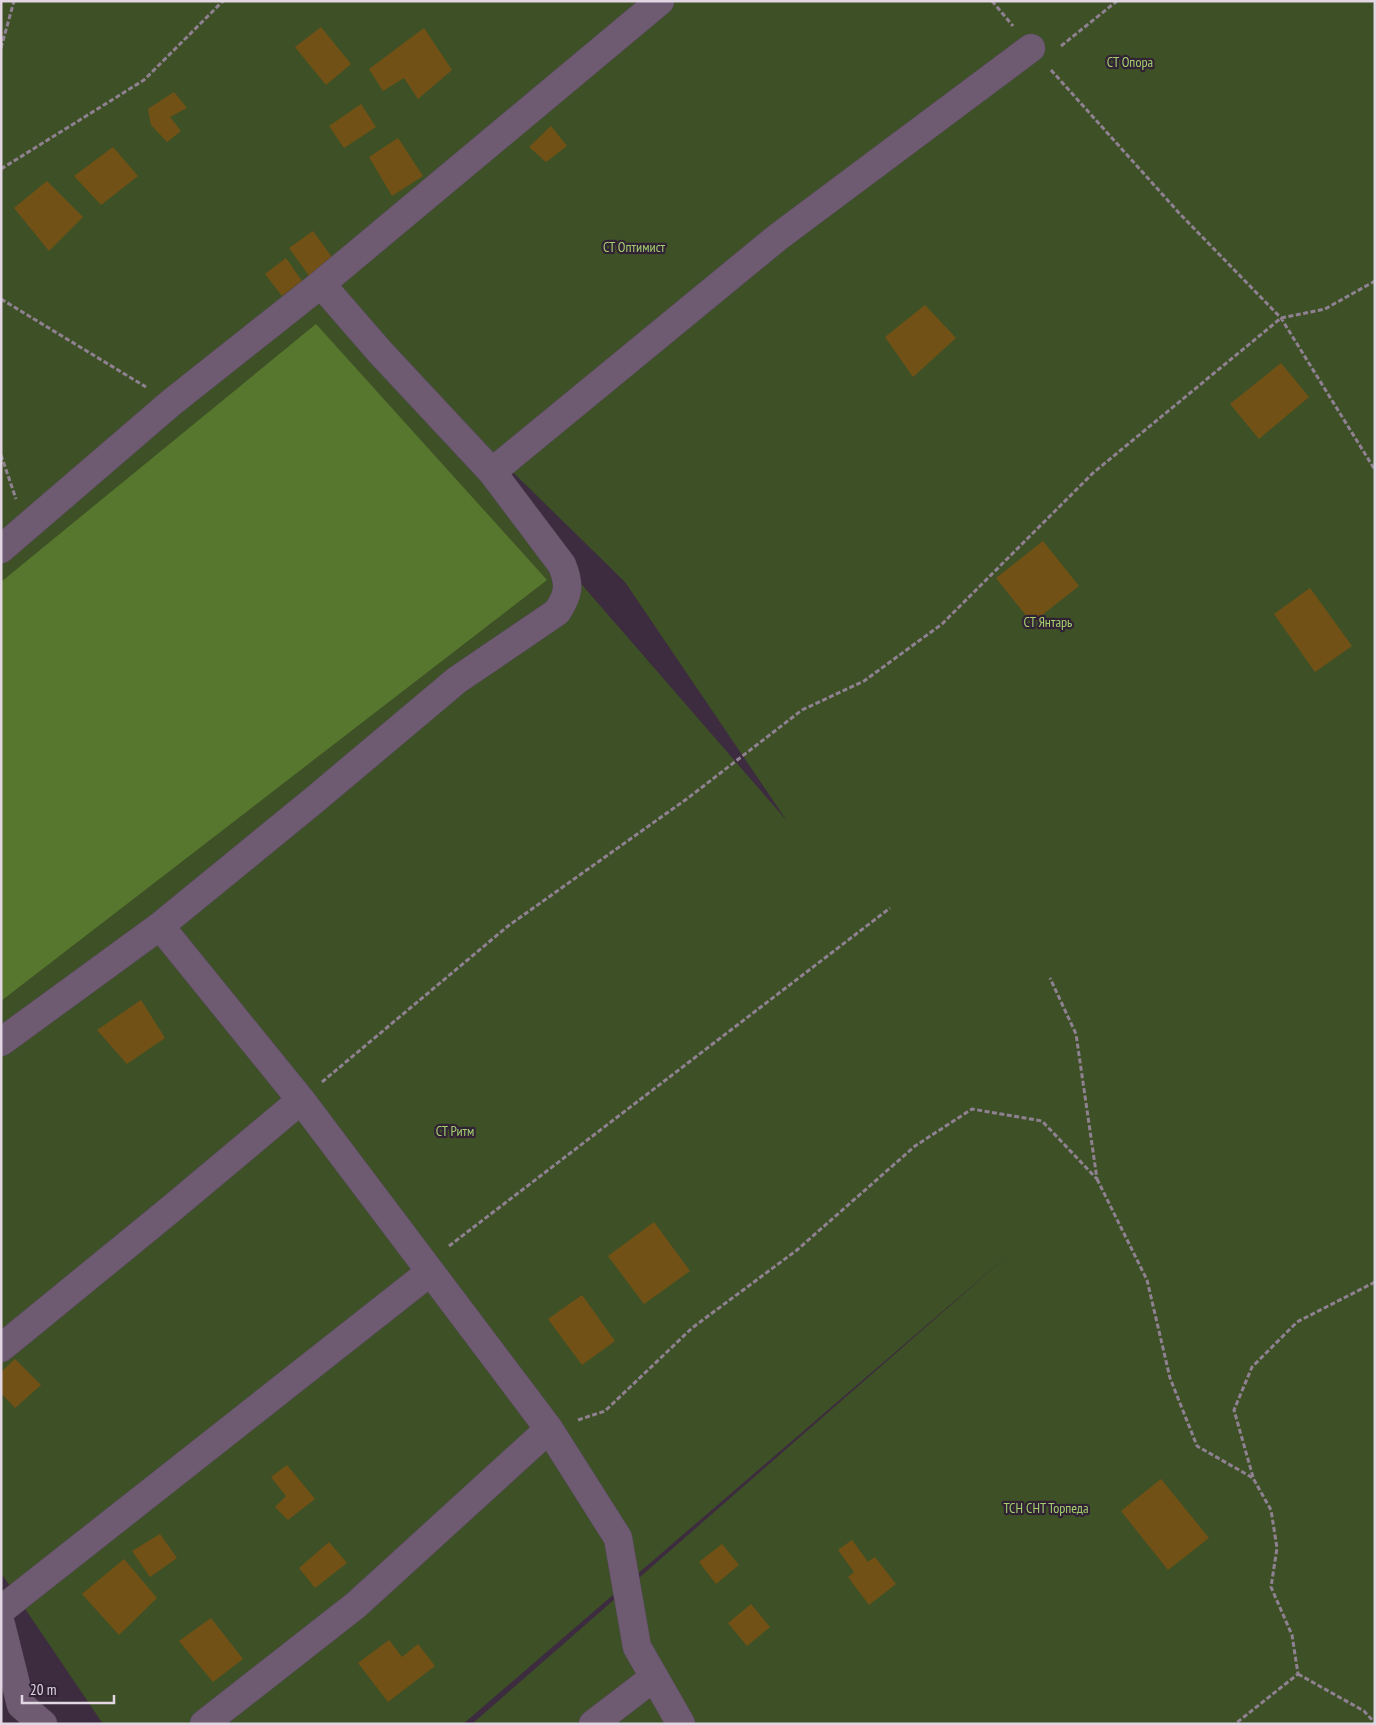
<svg xmlns="http://www.w3.org/2000/svg" width="1376" height="1725" font-family="'PT Sans Narrow',sans-serif">
	<style>
		.green { fill: #3e5126; fill-rule: evenodd }
		.forest { fill: #57772e }
		.building { fill: #725116 }
		.lines { fill: none; stroke-linecap: round; stroke-linejoin: round }
		.minor-casing { stroke: #584a5b; stroke-width: 29 }
		.path { stroke: #8f8191; stroke-width: 3; stroke-dasharray: 5 2.5; stroke-linecap: butt }
		.minor { stroke: #6e5b71; stroke-width: 28 }
		.labels { text-anchor: middle; dominant-baseline: central; stroke-width: 4.5; stroke-linejoin: round; paint-order: stroke }
		.park-label { font-size: 14px; fill: #a3d06d; stroke: #322235 }
	</style>
	<rect width="100%" height="100%" fill="#3d2c3f"/>
	<path class="green" d="M 1,1 L 1375,1 L 1375,1724 L 472,1724 L 1015,1249 L 463,1724 L 103,1724 L 1,1573 ZM 327,290 L 625,582 L 787,821 L 327,291 Z"/>
	<path class="forest" d="M 316,324 L 547,580 L 1,1001 L 1,582 Z"/>
	<path class="building" d="M 321,27 L 351,64 L 326,85 L 295,47 Z
		M 424,28 L 452,70 L 418,99 L 404,78 L 383,91 L 369,69 Z
		M 174,92 L 187,108 L 170,117 L 181,131 L 167,142 L 151,125 L 148,109 Z
		M 361,104 L 376,127 L 344,148 L 329,126 Z
		M 551,126 L 567,146 L 546,162 L 529,147 Z
		M 398,138 L 423,176 L 392,196 L 369,157 Z
		M 113,147 L 138,176 L 101,205 L 74,176 Z
		M 47,181 L 83,217 L 49,251 L 14,208 Z
		M 313,231 L 334,260 L 310,277 L 289,248 Z
		M 286,258 L 302,281 L 282,296 L 265,274 Z
		M 925,305 L 956,338 L 913,377 L 885,337 Z
		M 1281,363 L 1309,397 L 1259,439 L 1230,404 Z
		M 1043,541 L 1079,586 L 1032,623 L 996,578 Z
		M 1310,588 L 1352,646 L 1315,672 L 1274,614 Z
		M 141,1000 L 165,1038 L 127,1064 L 97,1030 Z
		M 654,1222 L 690,1271 L 644,1304 L 608,1256 Z
		M 582,1295 L 615,1341 L 582,1365 L 548,1319 Z
		M 15,1359 L 41,1385 L 15,1408 L 1,1393 L 1,1372 Z
		M 287,1465 L 315,1499 L 288,1520 L 275,1507 L 286,1496 L 271,1477 Z
		M 1161,1479 L 1209,1538 L 1168,1570 L 1121,1511 Z
		M 160,1534 L 177,1558 L 150,1577 L 132,1551 Z
		M 852,1540 L 868,1562 L 875,1557 L 896,1584 L 869,1605 L 848,1577 L 854,1572 L 838,1550 Z
		M 329,1542 L 347,1563 L 315,1588 L 299,1568 Z
		M 722,1544 L 739,1565 L 716,1584 L 699,1562 Z
		M 124,1559 L 157,1598 L 119,1635 L 82,1594 Z
		M 751,1604 L 770,1627 L 747,1646 L 728,1623 Z
		M 211,1618 L 243,1659 L 213,1682 L 179,1641 Z
		M 389,1640 L 402,1657 L 418,1644 L 435,1666 L 388,1702 L 358,1663 Z"/>
	<g class="lines">
		<g class="minor-casing">
			<path id="minor" d="M 492,472 L 778,237 L 1031,48
				M 1,549 L 172,402 L 321,284 L 660,1
				M 160,926 L 301,1100 L 549,1429 L 618,1538 L 637,1647 L 681,1724
				M 1,1042 L 160,926 L 313,801 L 457,680 L 557,612 C 569,594 570,585 562,565 L 492,472 L 380,352 L 321,284
				M 1,1348 L 171,1209 L 301,1100
				M 1,1610 L 430,1272
				M 1,1625 L 21,1705 L 43,1724
				M 204,1724 L 356,1605 L 549,1429
				M 593,1724 L 653,1678"/>
		</g>
		<path class="path" d="M 992,1 L 1013,26
			M 1061,46 L 1117,1
			M 1,48 L 14,1
			M 1051,70 L 1180,214 L 1281,318 L 1375,470
			M 1,169 L 144,80 L 223,1
			M 1,299 L 146,387
			M 1,455 L 16,499
			M 322,1082 L 508,926 L 688,798 L 802,710 L 864,681 L 942,624 L 1093,473 L 1281,318 L 1325,309 L 1375,281
			M 1097,1179 L 1147,1280 L 1170,1378 L 1197,1446 L 1253,1478 L 1271,1510 L 1277,1548 L 1271,1587 L 1292,1635 L 1298,1674 L 1235,1724
			M 449,1246 L 890,908
			M 578,1420 L 605,1411 L 692,1328 L 797,1250 L 915,1146 L 972,1109 L 1042,1121 L 1097,1179 L 1076,1034 L 1050,978
			M 1253,1477 L 1234,1410 L 1252,1367 L 1297,1322 L 1375,1282
			M 1298,1674 L 1364,1711 L 1375,1723"/>
		<use href="#minor" class="minor"/>
	</g>
	<g class="labels">
		<g class="park-label">
			<text x="1130" y="62">СТ Опора</text>
			<text x="634" y="247">СТ Оптимист</text>
			<text x="1048" y="622">СТ Янтарь</text>
			<text x="455" y="1131">СТ Ритм</text>
			<text x="1046" y="1508">ТСН СНТ Торпеда</text>
		</g>
	</g>
	<rect width="1376" height="1725" fill="none" stroke="#e1d6e2" stroke-width="5"/>
	<path d="M22 1695v8h92v-8" fill="none" stroke="#e1d6e2" stroke-width="2.5"/>
	<text x="30" y="1695" font-size="15" fill="#e1d6e2" stroke="#322235" stroke-width="4" paint-order="stroke">20 m</text>
</svg>
